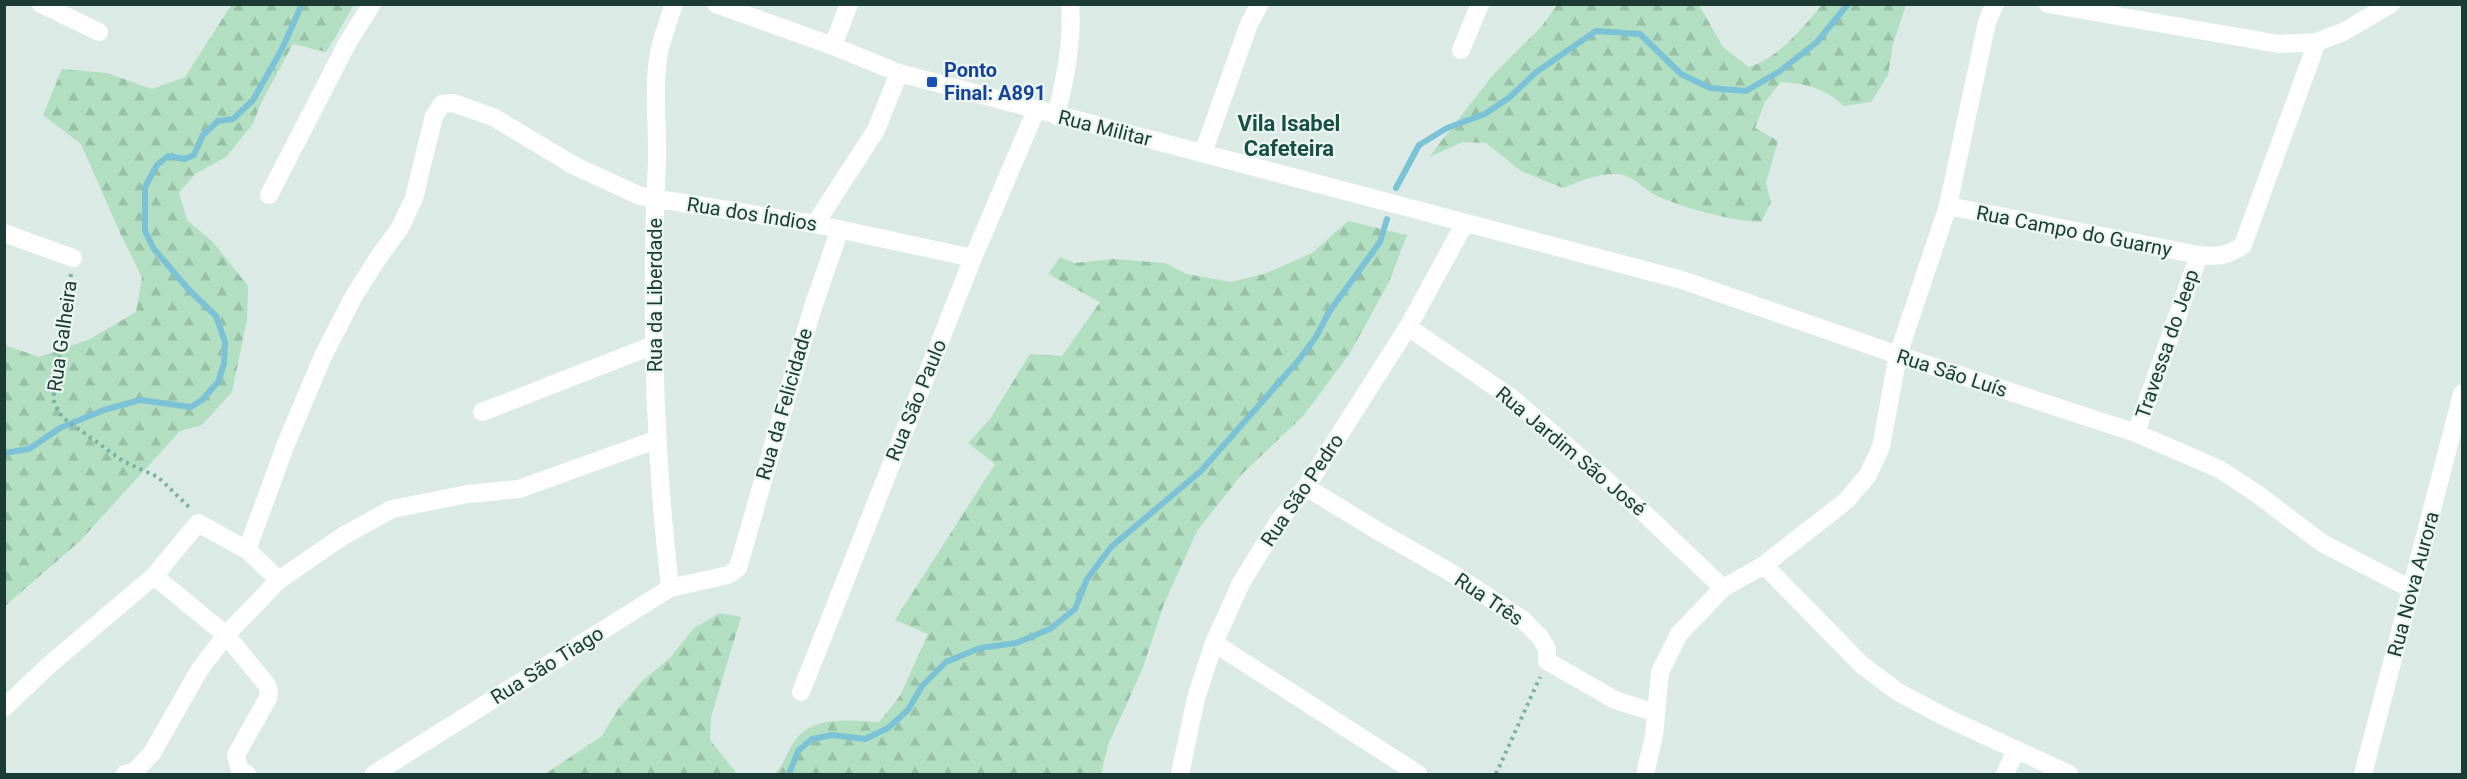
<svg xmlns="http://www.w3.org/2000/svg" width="2467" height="779" font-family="Roboto,sans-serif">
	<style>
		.forest { fill: url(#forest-firs) }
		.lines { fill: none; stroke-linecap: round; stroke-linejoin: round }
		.stream { stroke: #7cc2d7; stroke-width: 6 }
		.path { stroke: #78b2a4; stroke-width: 4; stroke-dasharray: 3 4.5; stroke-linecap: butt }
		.minor { stroke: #fff; stroke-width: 18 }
		.transit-dot { fill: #1a4fb4; stroke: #ecf7f2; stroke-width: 2 }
		.labels { text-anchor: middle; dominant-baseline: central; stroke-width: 4.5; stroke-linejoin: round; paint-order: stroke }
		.transit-label { font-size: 20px; font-weight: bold; fill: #164399; stroke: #ecf7f2; text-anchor: start }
		.street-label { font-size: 20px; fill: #1c3b35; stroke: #ecf7f2 }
		.quarter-label { font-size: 22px; font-weight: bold; fill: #174e45; stroke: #ecf7f2 }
	</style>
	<defs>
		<pattern id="forest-firs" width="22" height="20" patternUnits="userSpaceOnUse" patternTransform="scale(1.5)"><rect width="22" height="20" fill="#b2dfc1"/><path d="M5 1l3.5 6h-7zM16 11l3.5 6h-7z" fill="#98c0a6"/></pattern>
	</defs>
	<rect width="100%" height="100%" fill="#dceae5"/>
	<path class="forest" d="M 232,4 L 354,5 L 326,52 L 293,44 L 260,105 L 253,124 L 226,157 L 195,174 L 179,193 L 187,220 L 213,242 L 248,286 L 247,320 L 232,392 L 202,425 L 180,431 L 80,541 L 5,606 L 5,345 L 39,357 L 90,339 L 136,312 L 142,277 L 121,235 L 81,144 L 43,115 L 62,69 L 107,73 L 152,89 L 185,77 Z
		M 1557,5 L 1699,5 L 1723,47 L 1749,67 C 1780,57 1802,28 1822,5 L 1906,5 L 1893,44 L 1888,75 L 1871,102 L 1844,106 C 1824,88 1808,84 1781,82 L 1765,102 L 1755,128 L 1778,141 L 1766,183 L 1771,202 L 1761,222 C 1732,221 1684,208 1657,196 C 1643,189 1634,175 1617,174 C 1599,173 1580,181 1563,188 L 1521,171 L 1486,143 L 1463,142 L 1429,157 L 1492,76 L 1542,26 Z
		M 1348,221 L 1407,235 L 1389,282 L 1350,353 L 1304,415 L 1242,474 L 1197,531 L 1164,604 L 1142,670 L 1108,745 L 1101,774 L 775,774 C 785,764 787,750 796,739 C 815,715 852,721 879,722 L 900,696 L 928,634 L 895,620 L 995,464 L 968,443 L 990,419 L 1030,354 L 1062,356 L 1100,302 L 1048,274 L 1060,257 L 1075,263 L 1113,259 L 1165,263 L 1187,274 L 1231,282 L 1264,274 L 1312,253 Z
		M 720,613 L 741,617 L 711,717 L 710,740 L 737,774 L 545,774 L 602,736 L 619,708 L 642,681 L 670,658 L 694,628 Z"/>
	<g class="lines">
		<path class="stream" d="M 1396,188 L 1419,145 L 1447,128 L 1485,114 L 1510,97 L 1535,73 L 1596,31 L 1640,34 L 1681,74 L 1710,88 L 1746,91 L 1780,71 L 1817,42 L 1848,4
			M 4,453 L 29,449 L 60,428 L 104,410 L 140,400 L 191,407 L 202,400 L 218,382 L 224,364 L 225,342 L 216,316 L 189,290 L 154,249 L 145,231 L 145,187 L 157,165 L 168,156 L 185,159 L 194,155 L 203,135 L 218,121 L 233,119 L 253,100 L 282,49 L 302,4
			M 789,774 L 798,751 L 812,739 L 832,735 L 865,739 L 888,728 L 908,710 L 922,686 L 946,662 L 980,648 L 1016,643 L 1050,629 L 1075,609 L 1087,579 L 1111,547 L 1201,471 L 1298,361 L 1316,337 L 1329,312 L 1380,242 L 1387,219"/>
		<path class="path" d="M 71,274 L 53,400 L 62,417 L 123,461 L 158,477 L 190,508
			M 1496,774 L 1540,677"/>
		<path class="minor" d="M 41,4 L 99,32
			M 716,4 L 833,46 L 899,73 L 1682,280 L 1898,355 L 2136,433 L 2219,469 L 2256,493 L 2322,543 L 2411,589
			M 2048,4 L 2279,44 L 2317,42 L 2343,32 L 2391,4
			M 833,46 L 849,4
			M 1461,50 L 1480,4
			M 1056,116 C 1065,80 1073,42 1070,4
			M 1203,153 L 1249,24 L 1260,4
			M 269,195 L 348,42 L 372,4
			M 1948,206 L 2199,255 C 2217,257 2228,256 2243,245 L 2317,42
			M 815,224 L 876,130 L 899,73
			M 4,233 L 73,258
			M 1408,327 L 1513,399 L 1644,513 L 1723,588
			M 482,412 L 654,345
			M 2136,433 L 2199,255
			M 1306,487 L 1378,531 L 1455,575 L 1523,620 L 1540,637 L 1547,649 L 1547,661 L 1615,700 L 1656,713
			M 247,550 L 286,444 L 323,356 L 354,296 L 380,255 L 400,228 L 414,198 L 434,116 L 442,104 L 453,103 L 493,117 L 573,165 L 640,196 L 815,224 L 973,258
			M 1764,565 L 1862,665 L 1898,692 L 1947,718 L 2069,774
			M 154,576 L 226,635 L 267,685 L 269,692 L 268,698 L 236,755 L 240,771 L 247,774
			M 670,588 C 654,447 650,303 657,161 C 658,124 652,84 660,48 C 664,33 669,19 674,4
			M 1214,643 L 1418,774
			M 801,692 L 973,258 L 1036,110
			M 4,708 L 48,666 L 154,576 L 198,523 L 247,550 L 279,580
			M 125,774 L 135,771 L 152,753 L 200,669 L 226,635 L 279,580 L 343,536 L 392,509 L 468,494 L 519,489 L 658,439
			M 374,774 L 670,588 L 728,575 L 738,568 L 812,310 L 840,229
			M 1180,774 L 1196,698 L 1214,643 L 1241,583 L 1279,521 L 1306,487 L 1408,327 L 1465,223
			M 1645,774 L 1654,736 L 1660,672 L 1679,634 L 1723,588 L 1764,565 L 1847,500 L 1868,475 L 1881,447 L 1898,355 L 1948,206 L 1987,22 L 1995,4
			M 2005,774 L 2016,750
			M 2363,774 L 2462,394"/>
	</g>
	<rect class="transit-dot" x="926" y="76" width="12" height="12" rx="3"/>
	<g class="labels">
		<g class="transit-label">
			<text x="944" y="70">Ponto<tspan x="944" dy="23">Final: A891</tspan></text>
		</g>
		<g class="street-label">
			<text transform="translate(1105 128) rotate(14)">Rua Militar</text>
			<text transform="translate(752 214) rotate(9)">Rua dos Índios</text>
			<text transform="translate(2074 231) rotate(11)">Rua Campo do Guarny</text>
			<text transform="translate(655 295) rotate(-90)">Rua da Liberdade</text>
			<text transform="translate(62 336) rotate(-82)">Rua Galheira</text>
			<text transform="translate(2167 344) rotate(-71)">Travessa do Jeep</text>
			<text transform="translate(1952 373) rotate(18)">Rua São Luís</text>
			<text transform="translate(916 400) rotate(-68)">Rua São Paulo</text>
			<text transform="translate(784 404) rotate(-74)">Rua da Felicidade</text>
			<text transform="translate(1571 451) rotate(40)">Rua Jardim São José</text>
			<text transform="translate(1302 490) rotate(-56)">Rua São Pedro</text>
			<text transform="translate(2413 584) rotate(-75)">Rua Nova Aurora</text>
			<text transform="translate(1489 599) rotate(34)">Rua Três</text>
			<text transform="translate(547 665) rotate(-32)">Rua São Tiago</text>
		</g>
		<g class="quarter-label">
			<text x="1289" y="123">Vila Isabel<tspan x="1289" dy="25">Cafeteira</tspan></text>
		</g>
	</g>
	<rect width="2467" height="779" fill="none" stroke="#1c3b35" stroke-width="12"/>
</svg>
